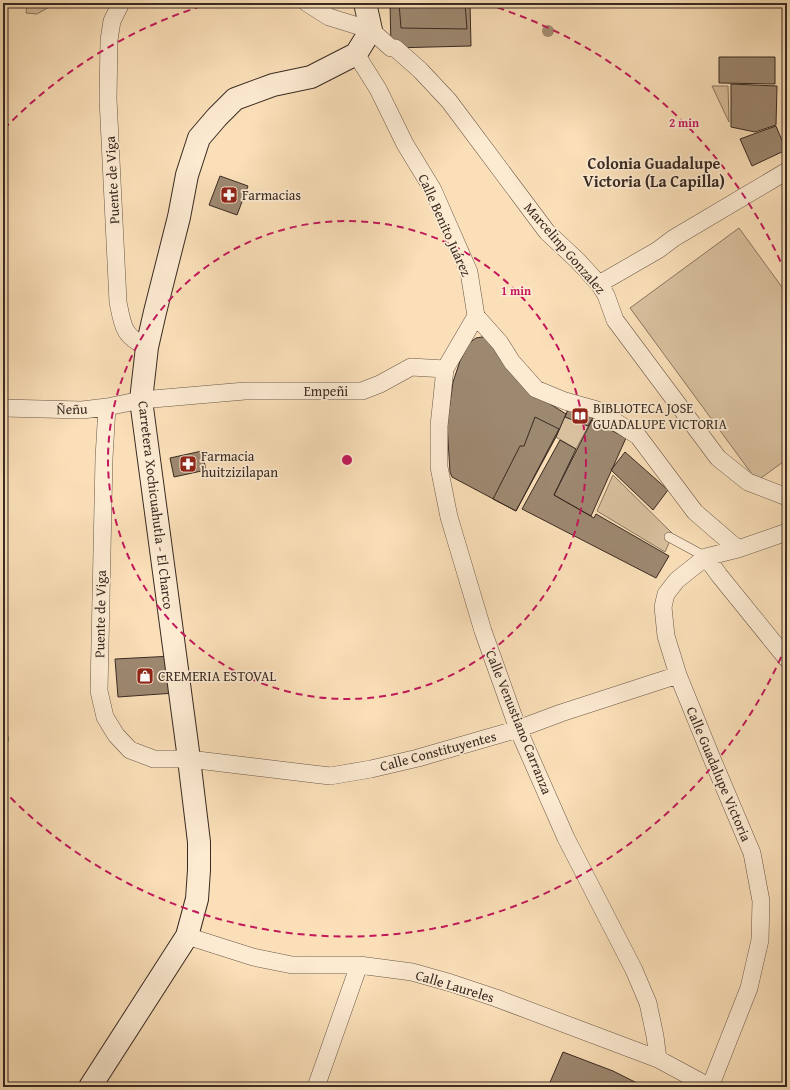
<svg xmlns="http://www.w3.org/2000/svg" width="790" height="1090" font-family="'Gentium Book Plus',serif">
	<style>
		.green { fill: #d9c09e; stroke: #897560 }
		.building { fill: #9d8870; stroke: #392a22 }
		.lines { fill: none; stroke-linecap: round; stroke-linejoin: round }
		.lane-casing { stroke: #695748; stroke-width: 10 }
		.street-casing { stroke: #695748; stroke-width: 18 }
		.secondary-casing { stroke: #392a22; stroke-width: 24 }
		.lane { stroke: #fcead1; stroke-width: 9 }
		.street { stroke: #fcead1; stroke-width: 17 }
		.secondary { stroke: #fcead1; stroke-width: 22 }
		.tree { fill: #a69077 }
		.ring { fill: none; stroke: #c2185b; stroke-width: 2; stroke-dasharray: 7 5 }
		.labels { text-anchor: middle; dominant-baseline: central; stroke-width: 3.5; stroke-linejoin: round; paint-order: stroke }
		.street-label { font-size: 14px; fill: #392a22; stroke: #fcead1 }
		.poi-label { font-size: 14px; fill: #392a22; stroke: #fcead1; text-anchor: start }
		.quarter-label { font-size: 16px; font-weight: bold; fill: #392a22; stroke: #fcead1 }
		.centre { fill: #c2185b; stroke: #fcead1; stroke-width: 2 }
		.ring-label { font-size: 12px; text-anchor: middle; font-weight: bold; fill: #c2185b; stroke: #fcead1; stroke-width: 3.5; stroke-linejoin: round; paint-order: stroke }
	</style>
	<rect width="100%" height="100%" fill="#fadfb8"/>
	<filter id="stains"><feTurbulence type="fractalNoise" baseFrequency=".005" numOctaves="4"/><feColorMatrix values="0 0 0 0 .2 0 0 0 0 .09 0 0 0 0 .02 0 0 0 .5 -.17"/></filter>
	<radialGradient id="worn" r=".72"><stop offset=".6" stop-color="#630" stop-opacity="0"/><stop offset="1" stop-color="#630" stop-opacity=".3"/></radialGradient>
	<path class="green" d="M 27,3 L 56,3 L 37,14 L 26,13 Z
		M 712,86 L 728,86 L 729,122 Z
		M 739,228 L 787,294 L 787,459 L 757,481 L 630,308 Z
		M 569,407 L 595,414 L 576,449 L 556,437 Z
		M 613,475 L 673,534 L 665,552 L 597,511 Z"/>
	<path class="building" d="M 390,3 L 470,3 L 471,46 L 391,48 Z
		M 399,3 L 465,3 L 467,29 L 401,28 Z
		M 719,57 L 775,57 L 775,84 L 719,83 Z
		M 731,84 L 777,86 L 776,125 L 755,132 L 731,127 Z
		M 776,126 L 786,150 L 752,166 L 740,139 Z
		M 220,176 L 248,186 L 237,215 L 209,205 Z
		M 482,337 L 488,338 L 547,402 L 566,414 L 556,437 L 516,511 L 452,477 L 450,472 L 447,424 L 453,382 L 460,361 L 469,343 L 476,338 Z
		M 569,407 L 595,414 L 588,426 L 565,417 Z
		M 535,417 L 559,429 L 516,511 L 493,499 L 520,446 L 524,446 Z
		M 592,420 L 626,438 L 591,516 L 554,495 Z
		M 560,440 L 576,449 L 554,495 L 594,518 L 596,514 L 669,556 L 656,578 L 522,509 Z
		M 202,451 L 206,470 L 174,477 L 170,458 Z
		M 625,452 L 668,490 L 653,510 L 611,470 Z
		M 173,656 L 175,693 L 118,697 L 115,659 Z
		M 563,1052 L 613,1071 L 645,1087 L 548,1087 Z"/>
	<g class="lines">
		<g class="lane-casing">
			<path id="lane" d="M 669,537 L 706,557
				M 3,738 L 4,739"/>
		</g>
		<g class="street-casing">
			<path id="street" d="M 121,3 L 112,21 L 109,40 L 108,99 L 118,302 C 123,327 123,336 147,347
				M 307,3 L 329,17 L 371,30 L 391,48 L 395,48 L 420,70 L 449,101 L 547,232 L 578,261 L 599,284 L 606,295 L 615,320 L 718,458 L 748,482 L 787,497
				M 356,54 L 378,89 L 405,144 L 433,190 L 469,272 L 476,316 L 500,343 L 512,362 L 536,389 L 565,401 L 597,410 L 638,436 L 695,512 L 738,549
				M 599,284 L 658,250 L 674,238 L 787,171
				M 445,369 L 439,426 L 439,467 L 449,517 L 483,631 L 518,729 L 566,838 L 634,970 L 648,1003 L 655,1036 L 658,1059
				M 107,407 L 104,458 L 99,691 L 105,717 L 116,735 L 130,750 L 154,759 L 189,759 L 330,776 L 371,769 L 418,758 L 518,729 L 561,713 L 678,675
				M 3,408 L 82,410 L 107,407 L 141,400 L 245,391 L 362,391 L 380,384 L 411,367 L 445,369 L 476,316
				M 706,557 L 719,575 L 787,659
				M 187,936 L 253,957 L 292,965 L 359,965 L 412,972 L 451,983 L 496,998 L 658,1059 L 710,1087
				M 316,1087 L 359,965
				M 710,1087 L 749,988 L 760,940 L 761,901 L 752,853 L 713,761 L 678,675 L 666,636 L 663,607 L 666,594 L 677,580 L 706,557 L 738,549 L 787,532"/>
		</g>
		<g class="secondary-casing">
			<path id="secondary" d="M 90,1087 L 187,936 L 197,899 L 199,870 L 199,842 L 189,759 L 141,400 L 147,347 L 155,312 L 179,217 L 187,175 L 199,138 L 217,117 L 235,99 L 273,85 L 311,77 L 356,54 L 371,30 L 365,3"/>
		</g>
		<use href="#lane" class="lane"/>
		<use href="#street" class="street"/>
		<use href="#secondary" class="secondary"/>
	</g>
	<circle class="tree" cx="548" cy="31" r="6"/>
	<g class="ring">
		<circle cx="347" cy="460" r="239"/>
		<path d="M786 646A477 477 0 0 1 4 791M4 129A477 477 0 0 1 208 4M486 4A477 477 0 0 1 786 274"/>
	</g>
	<defs>
		<g id="pharmacy-square" transform="scale(0.9)"><rect x="-9" y="-9" width="18" height="18" rx="4" fill="#8f2418" stroke="#fcead1"/><path d="M-2-6h4v4h4v4h-4v4h-4v-4h-4v-4h4Z" fill="#fff"/></g>
		<g id="library-square" transform="scale(0.9)"><rect x="-9" y="-9" width="18" height="18" rx="4" fill="#8f2418" stroke="#fcead1"/><path d="M-6-4Q-3-5.5-.7-3.5V5Q-3 3-6 4ZM6-4Q3-5.5 .7-3.5V5Q3 3 6 4Z" fill="#fff"/></g>
		<g id="shop-square" transform="scale(0.9)"><rect x="-9" y="-9" width="18" height="18" rx="4" fill="#8f2418" stroke="#fcead1"/><path d="M-5-2.5h2.3a2.7 3.5 0 0 1 5.4 0H5L5.5 6h-11ZM-1.5-2.5h3a1.5 2.3 0 0 0-3 0Z" fill="#fff"/></g>
	</defs>
	<g fill-rule="evenodd">
		<use href="#pharmacy-square" x="229" y="195"/>
		<use href="#library-square" x="580" y="416"/>
		<use href="#pharmacy-square" x="188" y="464"/>
		<use href="#shop-square" x="145" y="676"/>
	</g>
	<g class="labels">
		<g class="street-label">
			<text transform="translate(112 180) rotate(-93)">Puente de Viga</text>
			<text transform="translate(445 225) rotate(66)">Calle Benito Juárez</text>
			<text transform="translate(565 248) rotate(49)">Marcelinp Gonzalez</text>
			<text x="326" y="391">Empeñi</text>
			<text transform="translate(72 409) rotate(-1)">Ñeñu</text>
			<text transform="translate(156 505) rotate(83)">Carretera Xochicuahutla - El Charco</text>
			<text transform="translate(100 614) rotate(-89)">Puente de Viga</text>
			<text transform="translate(519 722) rotate(68)">Calle Venustiano Carranza</text>
			<text transform="translate(438 751) rotate(-15)">Calle Constituyentes</text>
			<text transform="translate(719 774) rotate(67)">Calle Guadalupe Victoria</text>
			<text transform="translate(455 986) rotate(17)">Calle Laureles</text>
		</g>
		<g class="poi-label">
			<text x="242" y="195">Farmacias</text>
			<text x="593" y="408">BIBLIOTECA JOSE<tspan x="593" dy="16">GUADALUPE VICTORIA</tspan></text>
			<text x="201" y="456">Farmacia<tspan x="201" dy="16">huitzizilapan</tspan></text>
			<text x="158" y="676">CREMERIA ESTOVAL</text>
		</g>
		<g class="quarter-label">
			<text x="654" y="163">Colonia Guadalupe<tspan x="654" dy="18">Victoria (La Capilla)</tspan></text>
		</g>
	</g>
	<circle cx="347" cy="460" r="6" class="centre"/>
	<g class="ring-label">
		<text x="684" y="127">2 min</text>
		<text x="516" y="295">1 min</text>
	</g>
	<rect width="790" height="1090" fill="none" stroke="#fadfb8" stroke-width="16"/>
	<rect x="4" y="4" width="782" height="1082" fill="none" stroke="#392a22" stroke-width="2"/>
	<rect x="8" y="8" width="774" height="1074" fill="none" stroke="#392a22"/>
	<rect width="100%" height="100%" filter="url(#stains)"/>
	<rect width="100%" height="100%" fill="url(#worn)"/>
</svg>
